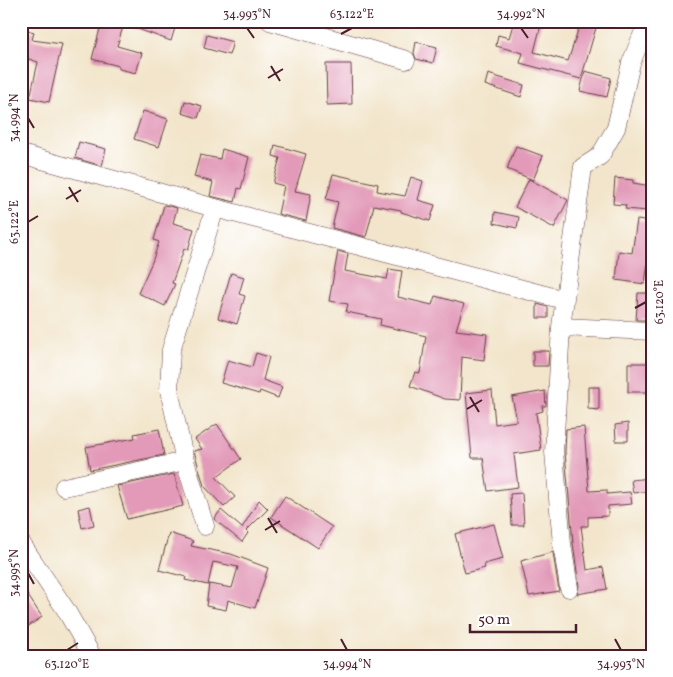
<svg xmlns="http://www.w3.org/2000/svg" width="673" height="677" font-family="Vollkorn,serif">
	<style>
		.building { fill: #e29ab8 }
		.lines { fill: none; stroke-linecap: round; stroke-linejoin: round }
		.minor-casing { stroke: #633d43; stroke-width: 19 }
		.minor { stroke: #fff; stroke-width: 18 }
		.ticks { fill: none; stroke: #4a1f2b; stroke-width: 2 }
		.neatline { fill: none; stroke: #4a1f2b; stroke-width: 2 }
		.ticks-label { font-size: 12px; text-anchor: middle; fill: #4a1f2b }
	</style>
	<rect width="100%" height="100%" fill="#fff"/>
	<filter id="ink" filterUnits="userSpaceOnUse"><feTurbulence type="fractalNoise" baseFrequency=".02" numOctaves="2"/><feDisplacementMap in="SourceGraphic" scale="10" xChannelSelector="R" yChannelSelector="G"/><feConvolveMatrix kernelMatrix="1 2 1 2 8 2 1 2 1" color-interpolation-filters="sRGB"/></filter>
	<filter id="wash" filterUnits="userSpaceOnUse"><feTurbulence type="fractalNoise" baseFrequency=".0096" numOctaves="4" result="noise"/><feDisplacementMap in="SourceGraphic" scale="20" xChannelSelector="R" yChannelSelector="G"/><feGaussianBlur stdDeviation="1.12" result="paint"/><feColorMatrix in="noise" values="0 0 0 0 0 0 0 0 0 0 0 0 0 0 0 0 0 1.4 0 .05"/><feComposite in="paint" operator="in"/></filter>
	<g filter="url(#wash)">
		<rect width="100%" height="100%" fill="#f2e5cb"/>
		<g id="blocks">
			<path class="building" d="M 102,21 L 177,21 L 171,41 L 124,24 L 117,46 L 142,53 L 136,73 L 119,69 L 119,66 L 92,59 Z
				M 514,21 L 542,21 L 534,52 L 568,61 L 581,21 L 598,21 L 581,79 L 520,63 L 523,53 L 496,46 L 498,35 L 509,38 Z
				M 21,28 L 34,32 L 32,40 L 62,44 L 49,102 L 30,98 L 38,62 L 26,58 L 24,65 L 21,64 Z
				M 207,35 L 233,42 L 229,55 L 204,48 Z
				M 416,42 L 437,47 L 433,63 L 416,59 L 414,53 Z
				M 326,64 L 351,64 L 352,104 L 327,105 Z
				M 585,71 L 611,78 L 607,97 L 580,91 Z
				M 488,74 L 524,85 L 521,97 L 485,85 Z
				M 185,101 L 202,106 L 198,118 L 182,113 Z
				M 143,111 L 168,119 L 159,147 L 134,139 Z
				M 79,142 L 106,149 L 102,166 L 75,158 Z
				M 275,145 L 306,154 L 295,191 L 311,194 L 306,221 L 278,214 L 284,186 L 273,183 L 280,158 L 273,156 Z
				M 516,146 L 543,156 L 533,180 L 507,169 Z
				M 222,149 L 249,157 L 241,189 L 238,188 L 235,202 L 210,196 L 213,182 L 194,177 L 200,155 L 220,159 Z
				M 333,174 L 378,184 L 377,191 L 405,196 L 411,177 L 423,181 L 418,200 L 435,205 L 430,221 L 401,212 L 401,210 L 374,205 L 366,237 L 332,228 L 338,202 L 326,199 Z
				M 615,178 L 633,180 L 633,183 L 651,186 L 648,211 L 625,209 L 626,205 L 613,204 Z
				M 529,179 L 568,200 L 554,228 L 515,207 Z
				M 164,205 L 177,208 L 173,223 L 194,229 L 188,250 L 184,249 L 172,283 L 175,284 L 165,306 L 138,293 L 152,262 L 159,242 L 154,240 Z
				M 495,212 L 519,217 L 517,228 L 494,223 Z
				M 637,220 L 652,222 L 652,247 L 650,247 L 645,284 L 616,280 L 619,251 L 632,253 Z
				M 338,251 L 348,254 L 345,271 L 387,279 L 389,269 L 402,271 L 398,297 L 432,305 L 435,296 L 464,304 L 456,330 L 487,334 L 484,360 L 462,357 L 460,400 L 445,399 L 410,386 L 415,372 L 420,373 L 426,336 L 380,325 L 381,319 L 346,312 L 348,304 L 329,301 Z
				M 231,273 L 244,277 L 239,294 L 245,296 L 237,324 L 218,318 Z
				M 638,293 L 652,293 L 652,320 L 636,320 Z
				M 537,304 L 548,307 L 548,318 L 537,318 Z
				M 533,351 L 549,351 L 548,366 L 533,366 Z
				M 256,353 L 269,357 L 263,380 L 282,387 L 278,398 L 260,391 L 259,394 L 221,383 L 228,360 L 252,367 Z
				M 628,363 L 649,363 L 649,392 L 628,392 Z
				M 588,387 L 599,387 L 599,410 L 588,409 Z
				M 492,390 L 495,424 L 517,421 L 512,397 L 545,391 L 546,406 L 542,406 L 543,411 L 536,413 L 541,450 L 514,454 L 518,487 L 488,491 L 483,458 L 472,458 L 466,393 Z
				M 628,423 L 628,441 L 616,441 L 615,425 Z
				M 217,424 L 241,459 L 216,477 L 235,497 L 224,507 L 204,486 L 194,451 L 202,449 L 195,439 Z
				M 584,427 L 589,491 L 607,490 L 607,494 L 630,492 L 632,504 L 608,506 L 608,516 L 588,517 L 588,526 L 581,526 L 587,570 L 603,567 L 607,589 L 577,594 L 579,586 L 573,543 L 565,452 L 566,429 Z
				M 159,429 L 164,455 L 90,470 L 86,447 L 135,438 L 134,434 Z
				M 174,474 L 183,506 L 127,519 L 117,486 Z
				M 651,478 L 652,491 L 633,493 L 631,480 Z
				M 522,493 L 524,525 L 512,525 L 510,494 Z
				M 285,496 L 332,527 L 318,548 L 271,517 Z
				M 259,500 L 268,509 L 246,531 L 248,533 L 242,542 L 214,519 L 221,510 L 242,528 Z
				M 90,506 L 94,525 L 82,528 L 78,509 Z
				M 494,524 L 503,559 L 484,564 L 485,568 L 465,573 L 455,534 Z
				M 169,533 L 193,541 L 191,546 L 231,554 L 268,568 L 255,608 L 228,600 L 226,610 L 206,606 L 209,584 L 232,588 L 238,567 L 213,562 L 208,585 L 185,580 L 186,577 L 159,570 Z
				M 553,552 L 559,591 L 529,596 L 521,561 Z
				M 21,585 L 42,617 L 21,631 Z"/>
		</g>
	</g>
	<g filter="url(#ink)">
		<use href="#blocks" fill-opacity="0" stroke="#633d43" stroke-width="1"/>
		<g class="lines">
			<g class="minor-casing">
				<path id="minor" d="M 270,21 L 406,60
					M 21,154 L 215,208 L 564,300
					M 561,327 L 652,331
					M 64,487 L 185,461
					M 205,526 L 185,461 L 169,390 L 171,350 L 215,208
					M 21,543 L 66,610 L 92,656
					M 569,588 L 562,544 L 554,452 L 561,327 L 583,167 L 600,156 L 616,128 L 631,63 L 648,21"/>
			</g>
			<use href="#minor" class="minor"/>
		</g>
	</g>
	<path class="ticks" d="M 247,28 L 254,38M 521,28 L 528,38M 341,34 L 352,28M 271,66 L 280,81M 268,78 L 283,69M 28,118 L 34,128M 69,187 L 78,202M 66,199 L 81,190M 28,222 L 38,216M 635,308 L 646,302M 470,397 L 479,412M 467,409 L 482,400M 268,518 L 277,533M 265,530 L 280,521M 28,573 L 34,584M 341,639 L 347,650M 615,639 L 621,650M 67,650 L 78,643"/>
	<rect width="673" height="677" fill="none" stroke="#fff" stroke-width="55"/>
	<path d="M470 624v8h106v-8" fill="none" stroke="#4a1f2b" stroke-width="2.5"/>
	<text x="478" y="624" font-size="15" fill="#4a1f2b" stroke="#ffffff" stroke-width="4" paint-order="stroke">50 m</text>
	<rect x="28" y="28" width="618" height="622" class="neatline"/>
	<g class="ticks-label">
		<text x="247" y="18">34.993°N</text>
		<text x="352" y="18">63.122°E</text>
		<text x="521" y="18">34.992°N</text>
		<text transform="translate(14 118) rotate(-90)" y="4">34.994°N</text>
		<text transform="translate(14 222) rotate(-90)" y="4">63.122°E</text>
		<text transform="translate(659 302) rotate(-90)" y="4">63.120°E</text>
		<text transform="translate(14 573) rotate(-90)" y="4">34.995°N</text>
		<text x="67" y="668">63.120°E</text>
		<text x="347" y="668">34.994°N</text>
		<text x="621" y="668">34.993°N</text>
	</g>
</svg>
